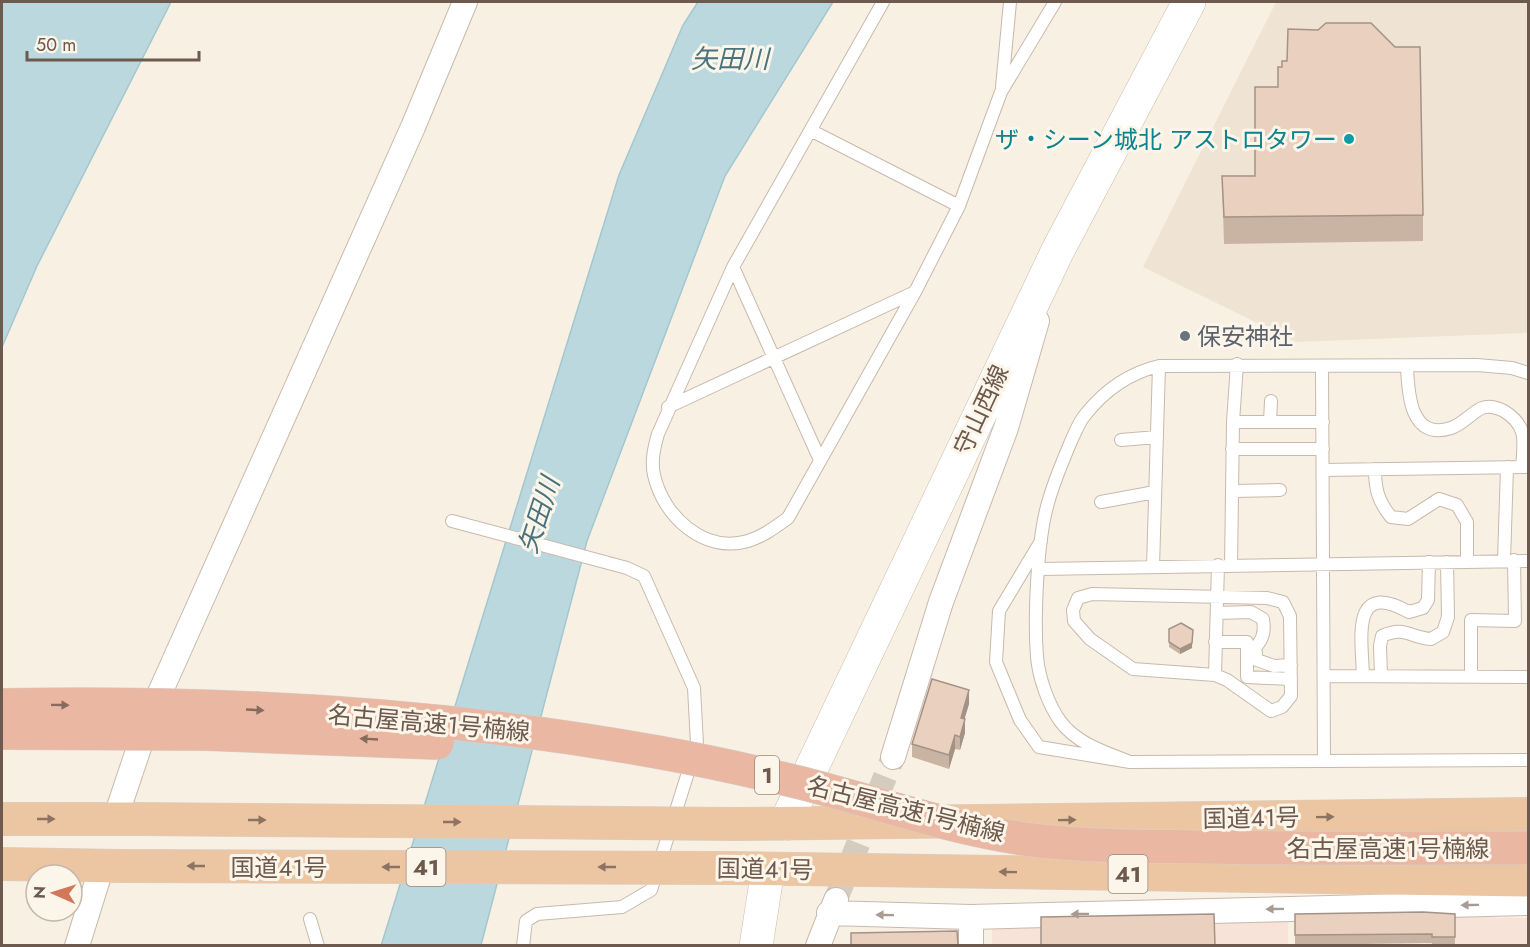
<svg xmlns="http://www.w3.org/2000/svg" width="1530" height="947" font-family="Jost,'Noto Sans JP',sans-serif">
	<style>
		.residential { fill: #efe3d3 }
		.commercial { fill: #f7e3d8 }
		.water { fill: #bbd8df; stroke: #a3c7cf; stroke-width: 1.5 }
		.lines { fill: none; stroke-linecap: round; stroke-linejoin: round }
		.minor-tunnel { stroke: #d5cbbe; stroke-width: 24; stroke-dasharray: 24 12; stroke-linecap: butt }
		.service-casing { stroke: #c7b9ac; stroke-width: 14 }
		.minor-casing { stroke: #c7b9ac; stroke-width: 26 }
		.secondary-casing { stroke: #ccbbac; stroke-width: 34 }
		.trunk-casing { stroke: #d6d1cd; stroke-width: 34 }
		.service { stroke: #fff; stroke-width: 12 }
		.minor { stroke: #fff; stroke-width: 24 }
		.secondary { stroke: #fff; stroke-width: 33 }
		.trunk { stroke: #ecc6a3; stroke-width: 33 }
		.trunk-bridge-casing { stroke: #d6d1cd; stroke-width: 34; stroke-linecap: butt }
		.motorway-bridge-casing { stroke: #d6d1cd; stroke-width: 34; stroke-linecap: butt }
		.trunk-bridge { stroke: #ecc6a3; stroke-width: 33 }
		.motorway-bridge { stroke: #eab7a2; stroke-width: 33 }
		.wall { fill: #c9b4a4 }
		.shaded-wall { fill: #a49286 }
		.building { fill: #ead1bf; stroke: #a49286; stroke-width: 1.5 }
		.oneway { fill: #866c5e }
		.oneway2 { fill: #8d7462 }
		.oneway3 { fill: #a79b94 }
		.culture-dot { fill: #0f9aa8; stroke: #fcf5e9; stroke-width: 2 }
		.worship-dot { fill: #6b7280; stroke: #fcf5e9; stroke-width: 2 }
		.labels { text-anchor: middle; dominant-baseline: central; stroke-width: 6; stroke-linejoin: round; paint-order: stroke }
		.shield { fill: #fcf5e9; stroke: #98887c; stroke-width: 1.5 }
		.shield-label { font-size: 22px; font-weight: bold; fill: #6d594d }
		.culture-label { font-size: 24px; fill: #0d838f; stroke: #fcf5e9; text-anchor: end }
		.worship-label { font-size: 24px; fill: #5b616d; stroke: #fcf5e9; text-anchor: start }
		.street-label { font-size: 24px; fill: #6d594d; stroke: #fcf5e9 }
		.water-label { font-size: 26px; font-style: italic; fill: #4a737d; stroke: #fcf5e9 }
	</style>
	<rect width="100%" height="100%" fill="#f8f1e3"/>
	<path class="residential" d="M 1276,2 L 1528,2 L 1528,333 L 1296,342 L 1143,267 Z"/>
	<path class="commercial" d="M 1427,916 L 1528,918 L 1528,945 L 1427,946 Z
		M 1288,917 L 1288,945 L 992,945 L 992,919 Z"/>
	<path class="water" d="M 2,2 L 171,2 L 37,266 L 2,347 Z
		M 698,2 L 833,2 L 725,176 L 587,541 L 481,945 L 381,946 L 619,175 L 683,25 Z"/>
	<g class="lines">
		<path class="minor-tunnel" d="M 836,899 L 893,757"/>
		<g class="service-casing">
			<path id="service" d="M 883,2 L 733,267 L 658,434 C 654,448 651,461 654,475 C 663,516 704,554 748,541 C 764,536 775,527 788,518 L 915,292 L 959,206 L 1001,92 L 1055,2
				M 1002,87 L 1010,2
				M 812,131 L 959,206
				M 733,267 L 820,460
				M 1407,366 C 1408,393 1410,441 1451,428 C 1463,424 1471,413 1482,408 C 1489,405 1498,408 1504,411 C 1528,426 1524,441 1522,467
				M 1322,367 L 1324,761
				M 668,407 L 915,292
				M 1233,422 L 1323,422
				M 1270,422 L 1271,401
				M 1121,440 L 1157,437
				M 1232,449 L 1323,449
				M 1375,469 C 1375,489 1378,501 1391,517 L 1408,519 L 1439,499 L 1457,505 L 1467,522 L 1467,561
				M 1323,470 L 1528,467
				M 1232,491 L 1280,490
				M 1101,502 L 1155,492
				M 452,521 L 627,568 L 644,576 L 694,688 L 697,744 L 651,890 L 622,907 L 537,914 L 526,921 L 523,946
				M 1041,541 L 999,611 L 996,662 L 1020,720 L 1039,747 L 1130,762 L 1528,760
				M 1504,561 L 1507,467
				M 1231,565 L 1233,422 L 1237,364
				M 1153,567 L 1159,366
				M 1039,569 L 1528,561
				M 1092,594 L 1267,598 L 1283,602 L 1290,616 L 1291,696 L 1282,707 L 1271,711 L 1227,680 L 1215,675 L 1133,669 L 1090,639 L 1074,621 L 1073,610 L 1078,598 Z
				M 1217,613 L 1251,612 L 1263,619 C 1265,632 1263,639 1255,648 L 1257,660 L 1274,666 L 1291,665
				M 1215,642 L 1247,642 L 1247,677 L 1291,679
				M 1215,675 L 1218,565
				M 1324,676 L 1528,677
				M 1363,676 C 1362,639 1350,579 1409,612 L 1423,608 L 1428,600 L 1429,562
				M 1381,676 L 1380,646 L 1382,636 C 1405,626 1409,637 1431,639 L 1443,632 L 1448,617 L 1447,562
				M 1471,677 L 1471,620 L 1515,621 L 1514,560
				M 1130,762 C 1105,752 1077,744 1060,721 C 1048,704 1039,678 1037,657 C 1034,618 1037,540 1048,503 C 1054,481 1063,460 1072,439 C 1076,431 1079,422 1085,415 C 1104,391 1129,373 1159,366 L 1477,365 L 1512,368 L 1528,373
				M 310,919 L 318,946"/>
		</g>
		<g class="minor-casing">
			<path id="minor" d="M 893,757 L 941,602 L 1006,428 L 1037,321
				M 115,819 L 150,715 L 413,127 L 465,2
				M 829,913 L 971,917 L 1528,903
				M 971,917 L 971,946
				M 77,946 L 102,866
				M 818,946 L 836,900"/>
		</g>
		<g class="secondary-casing">
			<path id="secondary" d="M 785,824 L 1058,250 L 1189,2
				M 756,946 L 768,869"/>
		</g>
		<g class="trunk-casing">
			<path id="trunk" d="M 2,819 L 136,819
				M 735,824 L 1528,814
				M 2,864 L 123,866
				M 728,868 L 1528,880"/>
		</g>
		<use href="#service" class="service"/>
		<use href="#minor" class="minor"/>
		<use href="#secondary" class="secondary"/>
		<use href="#trunk" class="trunk"/>
		<g class="trunk-bridge-casing">
			<path id="trunk-bridge" d="M 136,819 L 735,824
				M 123,866 L 728,868"/>
		</g>
		<g class="motorway-bridge-casing">
			<path id="motorway-bridge" d="M 2,705 C 220,701 442,713 657,752 C 702,760 748,770 793,781 C 868,799 941,826 1018,838 C 1079,847 1142,846 1203,847 C 1312,849 1420,848 1528,848
				M 2,733 L 206,734 L 437,743"/>
		</g>
		<use href="#trunk-bridge" class="trunk-bridge"/>
		<use href="#motorway-bridge" class="motorway-bridge"/>
	</g>
	<path class="wall" d="M 1395,47 L 1423,215 L 1423,241 L 1224,244 L 1222,176 L 1255,176 L 1278,87 L 1282,67 L 1287,61 Z
		M 1169,629 L 1193,630 L 1192,648 L 1180,654 L 1169,647 Z
		M 969,704 L 964,719 L 965,733 L 960,750 L 955,749 L 949,769 L 912,757 L 912,744 Z
		M 1295,914 L 1455,914 L 1455,945 L 1432,945 L 1432,943 L 1295,945 Z"/>
	<path class="shaded-wall" d="M 1192,643 L 1192,648 L 1180,654 L 1180,649 Z
		M 969,690 L 969,704 L 961,731 L 961,718 Z
		M 965,719 L 965,733 L 960,750 L 960,737 Z
		M 955,735 L 955,749 L 949,769 L 949,755 Z"/>
	<path class="building" d="M 1326,23 L 1371,23 L 1395,47 L 1420,47 L 1423,215 L 1224,217 L 1222,176 L 1255,176 L 1255,87 L 1278,87 L 1278,67 L 1282,67 L 1282,61 L 1287,61 L 1288,29 L 1318,30 Z
		M 1181,623 L 1193,630 L 1192,643 L 1180,649 L 1169,642 L 1169,629 Z
		M 932,679 L 969,690 L 961,718 L 965,719 L 960,737 L 955,735 L 949,755 L 912,744 Z
		M 1423,912 L 1455,914 L 1455,937 L 1432,937 L 1432,934 L 1295,935 L 1295,914 Z
		M 1214,914 L 1215,945 L 1041,945 L 1041,917 Z
		M 957,931 L 958,945 L 851,945 L 851,933 Z"/>
	<defs><path id="oneway-solid" d="M-6-.8H1V-3.2L6.5 0L1 3.2V.8H-6Z" transform="scale(1.5)"/></defs>
	<g class="oneway">
		<use href="#oneway-solid" transform="translate(60 705) rotate(1)"/>
		<use href="#oneway-solid" transform="translate(255 710) rotate(3)"/>
		<use href="#oneway-solid" transform="translate(369 739) rotate(-177)"/>
	</g>
	<g class="oneway2">
		<use href="#oneway-solid" transform="translate(1325 817) rotate(-1)"/>
		<use href="#oneway-solid" transform="translate(46 819)"/>
		<use href="#oneway-solid" transform="translate(257 820)"/>
		<use href="#oneway-solid" transform="translate(1067 820) rotate(-1)"/>
		<use href="#oneway-solid" transform="translate(452 822)"/>
		<use href="#oneway-solid" transform="translate(196 866) rotate(-180)"/>
		<use href="#oneway-solid" transform="translate(391 867) rotate(-180)"/>
		<use href="#oneway-solid" transform="translate(607 867) rotate(-180)"/>
		<use href="#oneway-solid" transform="translate(1008 872) rotate(-179)"/>
	</g>
	<g class="oneway3">
		<use href="#oneway-solid" transform="translate(1470 905) rotate(179)"/>
		<use href="#oneway-solid" transform="translate(1275 909) rotate(179)"/>
		<use href="#oneway-solid" transform="translate(1080 914) rotate(179)"/>
		<use href="#oneway-solid" transform="translate(885 915) rotate(-179)"/>
	</g>
	<circle class="culture-dot" cx="1349" cy="139" r="6"/>
	<circle class="worship-dot" cx="1185" cy="336" r="6"/>
	<g class="labels">
		<g class="shield">
			<rect x="755" y="756" width="24" height="38" rx="4.5"/>
			<rect x="406.5" y="848" width="39" height="38" rx="4.5"/>
			<rect x="1108.5" y="855" width="39" height="38" rx="4.5"/>
		</g>
		<g class="shield-label">
			<text x="767" y="775">1</text>
			<text x="426" y="867">41</text>
			<text x="1128" y="874">41</text>
		</g>
		<g class="culture-label">
			<text x="1337" y="139">ザ・シーン城北 アストロタワー</text>
		</g>
		<g class="worship-label">
			<text x="1197" y="336">保安神社</text>
		</g>
		<g class="street-label">
			<text transform="translate(981 410) rotate(-65)">守山西線</text>
			<text transform="translate(429 723) rotate(5)">名古屋高速1号楠線</text>
			<text transform="translate(906 809) rotate(14)">名古屋高速1号楠線</text>
			<text transform="translate(1251 818) rotate(-1)">国道41号</text>
			<text x="1388" y="848">名古屋高速1号楠線</text>
			<text x="279" y="867">国道41号</text>
			<text transform="translate(765 869) rotate(1)">国道41号</text>
		</g>
		<g class="water-label">
			<text x="730" y="59">矢田川</text>
			<text transform="translate(539 515) rotate(-72)">矢田川</text>
		</g>
	</g>
	<rect width="1530" height="947" fill="none" stroke="#6d594d" stroke-width="6"/>
	<g transform="translate(54 893) rotate(273)"><circle r="28" fill="#fcf5e9" stroke="#c3b7ab" stroke-width="1.5"/>
	<path d="M0-4.5L10 22L0 15L-10 22Z" fill="#d27859"/>
	<text y="-9" font-size="16" font-weight="bold" text-anchor="middle" fill="#6d594d">N</text>
	</g>
	<path d="M27 51v9h172v-9" fill="none" stroke="#6d594d" stroke-width="3"/>
	<text x="36" y="51" font-size="18" fill="#6d594d" stroke="#fcf5e9" stroke-width="4.5" paint-order="stroke">50 m</text>
</svg>
